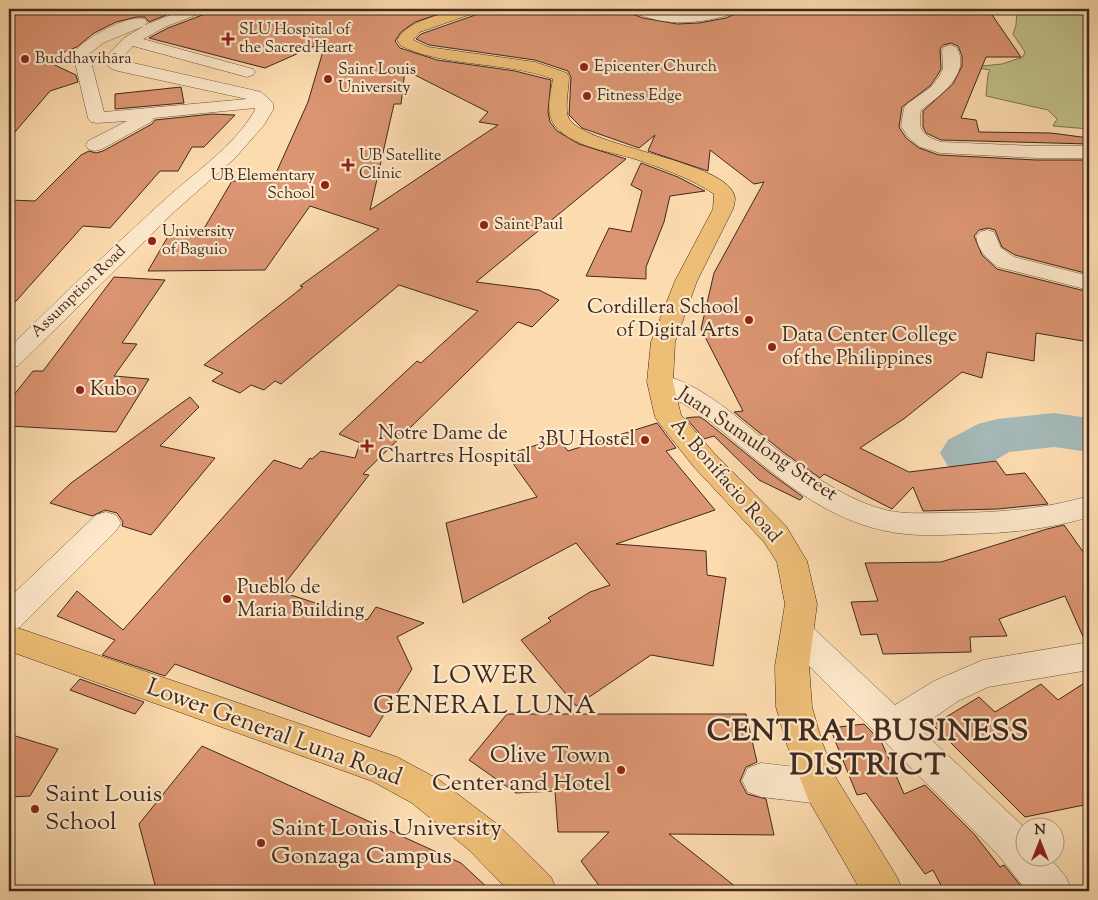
<svg xmlns="http://www.w3.org/2000/svg" width="1098" height="900" font-family="'Sorts Mill Goudy',serif">
	<style>
		.green { fill: #c1c089; stroke: #7f7555 }
		.lines { fill: none; stroke-linecap: round; stroke-linejoin: round }
		.river { fill: #a4b8b6; fill-rule: evenodd }
		.building { fill: #dc9572; stroke: #3d2a21; fill-rule: evenodd }
		.minor-casing { stroke: #6d5644; stroke-width: 1 }
		.major-casing { stroke: #3d2a21; stroke-width: 1 }
		.minor { fill: #fde8ca; fill-rule: evenodd }
		.major { fill: #eebe77; fill-rule: evenodd }
		.poi-dot { fill: #8f2418; stroke: #fde8ca; stroke-width: 2 }
		.labels { text-anchor: middle; dominant-baseline: central; stroke-width: 4.5; stroke-linejoin: round; paint-order: stroke }
		.far-poi-label { font-size: 16px; fill: #3d2a21; stroke: #fde8ca; text-anchor: start }
		.far-street-label { font-size: 16px; fill: #3d2a21; stroke: #fde8ca }
		.poi-label { font-size: 20px; fill: #3d2a21; stroke: #fde8ca; text-anchor: start }
		.street-label { font-size: 20px; fill: #3d2a21; stroke: #fde8ca }
		.near-street-label { font-size: 24px; fill: #3d2a21; stroke: #fde8ca }
		.near-poi-label { font-size: 24px; fill: #3d2a21; stroke: #fde8ca; text-anchor: start }
		.near-quarter-label { font-size: 26px; letter-spacing: 1px; fill: #3d2a21; stroke: #fde8ca }
		.near-district-label { font-size: 30px; font-weight: bold; letter-spacing: 1px; fill: #3d2a21; stroke: #fde8ca }
	</style>
	<rect width="100%" height="100%" fill="#fcdbae"/>
	<filter id="stains"><feTurbulence type="fractalNoise" baseFrequency=".004" numOctaves="4"/><feColorMatrix values="0 0 0 0 .2 0 0 0 0 .09 0 0 0 0 .02 0 0 0 .5 -.17"/></filter>
	<radialGradient id="worn" r=".72"><stop offset=".6" stop-color="#630" stop-opacity="0"/><stop offset="1" stop-color="#630" stop-opacity=".3"/></radialGradient>
	<path class="green" d="M 1017,9 L 1089,9 L 1089,129 L 1053,126 L 1057,119 L 1048,110 L 986,96 L 988,74 L 990,70 L 972,67 L 1002,64 L 1023,57 L 1025,52 L 1013,34 L 1016,25 Z"/>
	<g class="lines">
		<path class="river" d="M 1054,413 L 1089,418 L 1089,452 L 1054,447 L 1009,452 L 986,466 L 967,471 L 948,466 L 940,453 L 948,440 L 978,424 L 997,419 Z"/>
	</g>
	<path class="building" d="M 9,9 L 181,9 L 149,22 L 145,17 L 137,17 L 116,22 L 94,33 L 77,47 L 44,60 L 76,75 L 78,82 L 50,91 L 9,139 Z
		M 208,9 L 454,9 L 415,22 L 401,32 L 395,41 L 400,48 L 437,60 L 515,71 L 551,80 L 548,112 L 550,122 L 557,131 L 579,144 L 626,159 L 476,282 L 539,290 L 559,300 L 532,327 L 518,322 L 363,474 L 369,475 L 279,591 L 367,620 L 376,607 L 424,623 L 397,637 L 412,669 L 370,737 L 175,664 L 165,676 L 102,655 L 115,640 L 57,616 L 77,591 L 123,630 L 274,460 L 301,469 L 310,458 L 312,459 L 321,451 L 355,458 L 360,443 L 339,434 L 417,361 L 421,363 L 478,311 L 399,285 L 281,384 L 275,381 L 264,390 L 251,385 L 240,393 L 212,381 L 223,373 L 204,365 L 303,287 L 300,286 L 379,229 L 310,206 L 265,270 L 148,271 L 170,233 L 202,232 L 232,181 L 272,182 L 308,102 L 326,41 L 265,68 L 149,38 L 168,28 L 205,14 ZM 405,70 L 488,112 L 479,122 L 498,125 L 370,210 L 394,104 L 401,104 Z
		M 481,9 L 629,9 L 632,14 L 643,18 L 677,24 L 699,23 L 726,18 L 735,14 L 740,9 L 809,9 L 827,13 L 830,9 L 988,9 L 1021,57 L 986,57 L 961,118 L 976,120 L 979,132 L 1051,133 L 1089,138 L 1089,144 L 941,140 L 926,133 L 923,127 L 923,111 L 953,84 L 962,66 L 962,56 L 958,46 L 951,43 L 943,45 L 940,49 L 941,69 L 937,76 L 930,86 L 902,107 L 899,127 L 906,138 L 919,148 L 939,155 L 1036,160 L 1089,160 L 1089,207 L 1086,211 L 1089,214 L 1089,274 L 1015,255 L 1002,247 L 995,230 L 988,228 L 979,230 L 974,236 L 982,255 L 997,269 L 1089,292 L 1089,342 L 1036,333 L 1034,361 L 987,352 L 982,378 L 962,372 L 905,418 L 860,448 L 909,472 L 996,461 L 1006,475 L 1025,473 L 1048,504 L 998,509 L 923,511 L 913,487 L 892,509 L 824,474 L 820,478 L 783,452 L 734,412 L 743,411 L 701,329 L 714,273 L 764,182 L 754,184 L 710,150 L 708,171 L 648,151 L 655,135 L 639,148 L 582,128 L 569,115 L 571,77 L 568,71 L 535,60 L 429,45 L 416,39 L 421,34 L 478,14 Z
		M 652,9 L 715,9 L 677,12 Z
		M 181,87 L 184,103 L 115,109 L 115,94 Z
		M 212,114 L 235,115 L 204,147 L 192,147 L 178,171 L 160,171 L 110,228 L 83,226 L 9,309 L 9,200 L 35,201 L 81,155 L 89,151 L 96,153 L 103,151 L 152,124 L 155,120 Z
		M 641,163 L 678,177 L 705,191 L 670,196 L 664,222 L 646,267 L 646,279 L 586,276 L 609,228 L 631,232 L 642,191 L 631,185 Z
		M 114,277 L 165,280 L 122,343 L 137,344 L 114,376 L 149,379 L 116,432 L 9,426 L 9,401 L 33,371 L 43,371 Z
		M 190,397 L 199,407 L 160,446 L 215,458 L 151,535 L 122,526 L 123,522 L 117,513 L 105,510 L 92,516 L 50,503 L 71,483 Z
		M 694,417 L 700,417 L 706,421 L 770,473 L 803,497 L 800,500 L 759,480 L 714,436 L 704,439 L 686,418 Z
		M 657,423 L 676,448 L 666,451 L 715,510 L 616,544 L 706,551 L 707,575 L 726,578 L 713,666 L 651,655 L 576,706 L 521,640 L 551,621 L 548,618 L 590,592 L 610,585 L 576,543 L 463,603 L 446,523 L 537,497 L 507,455 L 557,438 L 568,451 Z
		M 1064,525 L 1089,560 L 1089,640 L 1085,641 L 1065,596 L 999,619 L 1007,636 L 970,637 L 971,652 L 883,654 L 877,634 L 861,635 L 851,602 L 878,601 L 865,563 L 941,562 L 1047,529 Z
		M 80,679 L 144,702 L 135,714 L 70,690 Z
		M 1089,680 L 1089,804 L 1025,817 L 933,725 L 979,697 L 995,712 L 1041,684 L 1058,700 Z
		M 507,714 L 746,714 L 757,762 L 746,767 L 740,781 L 747,794 L 766,799 L 774,835 L 669,834 L 741,891 L 603,891 L 581,861 L 609,832 L 558,832 L 555,791 L 516,793 L 469,760 Z
		M 864,724 L 881,741 L 904,794 L 925,785 L 975,835 L 1000,867 L 1004,865 L 1025,891 L 944,891 L 933,870 L 925,874 L 866,793 L 857,795 L 830,728 Z
		M 9,734 L 58,749 L 30,796 L 9,797 Z
		M 202,746 L 461,863 L 491,891 L 167,891 L 155,885 L 139,824 Z"/>
	<g class="lines">
		<g class="minor-casing">
			<path id="minor" d="M 186,9 L 206,9 L 204,12 L 167,26 L 143,39 L 253,69 L 255,72 L 253,75 L 247,77 L 133,46 L 120,60 L 261,92 L 273,103 L 273,110 L 264,125 L 235,158 L 174,212 L 18,366 L 9,368 L 9,348 C 59,299 109,250 161,203 C 191,175 235,146 255,110 L 255,108 L 154,118 L 151,122 L 102,149 L 95,151 L 88,149 L 86,145 L 88,141 L 127,121 L 97,123 L 91,122 L 88,118 L 73,54 C 83,39 127,14 145,19 L 147,22 L 145,25 ZM 144,26 L 124,38 L 102,61 L 112,69 L 118,71 L 247,99 L 104,112 L 89,54 L 103,43 Z
				M 631,9 C 649,8 666,15 684,14 C 703,14 720,8 738,9 C 734,14 727,16 721,17 C 691,25 662,25 633,12 Z
				M 950,45 L 956,47 C 973,72 939,97 921,110 C 918,130 921,135 941,142 L 1036,146 L 1089,146 L 1089,158 L 1036,158 L 940,153 L 920,147 L 908,137 L 901,126 L 904,108 L 907,104 L 931,87 L 939,77 L 943,69 L 942,50 L 944,47 Z
				M 987,230 L 994,232 L 1001,248 L 1014,257 L 1089,276 L 1089,290 L 998,267 C 986,259 978,250 976,236 L 980,232 Z
				M 660,374 C 704,385 737,418 771,445 C 799,467 845,499 879,508 C 899,515 922,513 943,513 C 993,513 1041,510 1089,496 L 1089,517 C 1050,529 1010,533 970,534 C 942,535 913,537 886,531 C 816,517 764,465 711,422 C 702,415 692,409 682,403 C 671,397 655,393 647,382 L 651,376 Z
				M 106,512 L 116,515 L 121,523 L 116,531 L 20,627 L 9,631 L 9,598 L 96,515 Z
				M 798,621 L 810,625 L 895,705 L 934,681 L 983,660 L 1089,642 L 1089,670 L 988,687 L 958,701 L 919,728 L 1026,829 L 1026,858 L 1050,858 L 1066,877 L 1072,891 L 1027,891 L 999,856 L 786,643 L 782,634 L 786,625 Z
				M 761,763 L 821,770 L 834,775 L 840,787 L 834,799 L 821,804 L 761,797 L 748,792 L 742,780 L 748,768 Z"/>
		</g>
		<g class="major-casing">
			<path id="major" d="M 459,9 L 479,9 L 477,12 L 420,32 L 413,40 L 428,47 L 535,62 L 567,73 L 569,77 C 569,87 564,111 569,119 C 588,148 731,161 735,198 C 735,201 734,206 733,209 L 697,281 L 675,342 L 673,382 L 681,415 L 714,453 L 786,526 L 807,561 L 817,604 L 809,666 L 812,707 L 822,742 L 836,778 L 897,877 L 903,891 L 861,891 L 808,799 L 786,742 L 776,707 L 775,666 L 785,604 L 777,562 L 764,542 L 694,467 L 659,423 L 655,417 L 647,382 L 651,342 L 675,281 L 713,209 L 714,194 C 692,179 666,170 641,161 C 616,152 565,147 552,121 C 546,109 551,92 553,79 C 504,61 448,68 401,46 L 397,40 C 408,20 439,16 459,9 Z
				M 9,625 L 397,757 L 438,779 L 497,824 L 551,877 L 557,891 L 509,891 L 469,850 L 412,803 L 372,781 L 9,651 Z"/>
		</g>
		<use href="#minor" class="minor"/>
		<use href="#major" class="major"/>
	</g>
	<g class="poi-dot">
		<path d="M225.5 31.5h5v5h5v5h-5v5h-5v-5h-5v-5h5z"/>
		<circle cx="25" cy="59" r="5"/>
		<circle cx="584" cy="67" r="5"/>
		<circle cx="328" cy="79" r="5"/>
		<circle cx="587" cy="96" r="5"/>
		<path d="M345.5 157.5h5v5h5v5h-5v5h-5v-5h-5v-5h5z"/>
		<circle cx="325" cy="185" r="5"/>
		<circle cx="484" cy="225" r="5"/>
		<circle cx="152" cy="241" r="5"/>
		<circle cx="749" cy="320" r="5"/>
		<circle cx="772" cy="347" r="5"/>
		<circle cx="80" cy="390" r="5"/>
		<circle cx="645" cy="440" r="5"/>
		<path d="M364.5 438.5h5v5h5v5h-5v5h-5v-5h-5v-5h5z"/>
		<circle cx="227" cy="599" r="5"/>
		<circle cx="621" cy="770" r="5"/>
		<circle cx="35" cy="809" r="5"/>
		<circle cx="261" cy="843" r="5"/>
	</g>
	<g class="labels">
		<g class="far-poi-label">
			<text x="239" y="30">SLU Hospital of<tspan x="239" dy="18">the Sacred Heart</tspan></text>
			<text x="35" y="59">Buddhavihāra</text>
			<text x="594" y="67">Epicenter Church</text>
			<text x="338" y="70">Saint Louis<tspan x="338" dy="18">University</tspan></text>
			<text x="597" y="96">Fitness Edge</text>
			<text x="359" y="156">UB Satellite<tspan x="359" dy="18">Clinic</tspan></text>
			<text x="315" y="176" text-anchor="end">UB Elementary<tspan x="315" dy="18">School</tspan></text>
			<text x="494" y="225">Saint Paul</text>
			<text x="162" y="232">University<tspan x="162" dy="18">of Baguio</tspan></text>
		</g>
		<g class="far-street-label">
			<text transform="translate(79 292) rotate(-44)">Assumption Road</text>
		</g>
		<g class="poi-label">
			<text x="739" y="308" text-anchor="end">Cordillera School<tspan x="739" dy="23">of Digital Arts</tspan></text>
			<text x="782" y="336">Data Center College<tspan x="782" dy="23">of the Philippines</tspan></text>
			<text x="90" y="390">Kubo</text>
			<text x="378" y="434">Notre Dame de<tspan x="378" dy="23">Chartres Hospital</tspan></text>
			<text x="635" y="440" text-anchor="end">3BU Hostel</text>
			<text x="237" y="588">Pueblo de<tspan x="237" dy="23">Maria Building</tspan></text>
		</g>
		<g class="street-label">
			<text transform="translate(757 445) rotate(34)">Juan Sumulong Street</text>
			<text transform="translate(725 481) rotate(49)">A. Bonifacio Road</text>
		</g>
		<g class="near-street-label">
			<text transform="translate(274 733) rotate(20)">Lower General Luna Road</text>
		</g>
		<g class="near-poi-label">
			<text x="611" y="756" text-anchor="end">Olive Town<tspan x="611" dy="28">Center and Hotel</tspan></text>
			<text x="45" y="795">Saint Louis<tspan x="45" dy="28">School</tspan></text>
			<text x="271" y="829">Saint Louis University<tspan x="271" dy="28">Gonzaga Campus</tspan></text>
		</g>
		<g class="near-quarter-label">
			<text x="485" y="676">LOWER<tspan x="485" dy="30">GENERAL LUNA</tspan></text>
		</g>
		<g class="near-district-label">
			<text x="868" y="732">CENTRAL BUSINESS<tspan x="868" dy="34">DISTRICT</tspan></text>
		</g>
	</g>
	<rect width="1098" height="900" fill="none" stroke="#fcdbae" stroke-width="30"/>
	<rect x="10" y="10" width="1078" height="880" fill="none" stroke="#3d2a21" stroke-width="2.5"/>
	<rect x="15" y="15" width="1068" height="870" fill="none" stroke="#3d2a21"/>
	<g transform="translate(1040 842)"><circle r="24" fill="#fde8ca" stroke="#b09c86"/>
	<path d="M0-4L9 19L0 12L-9 19Z" fill="#8f2418"/>
	<text y="-8" font-size="14" font-weight="bold" text-anchor="middle" fill="#3d2a21">N</text>
	</g>
	<rect width="100%" height="100%" filter="url(#stains)"/>
	<rect width="100%" height="100%" fill="url(#worn)"/>
</svg>
